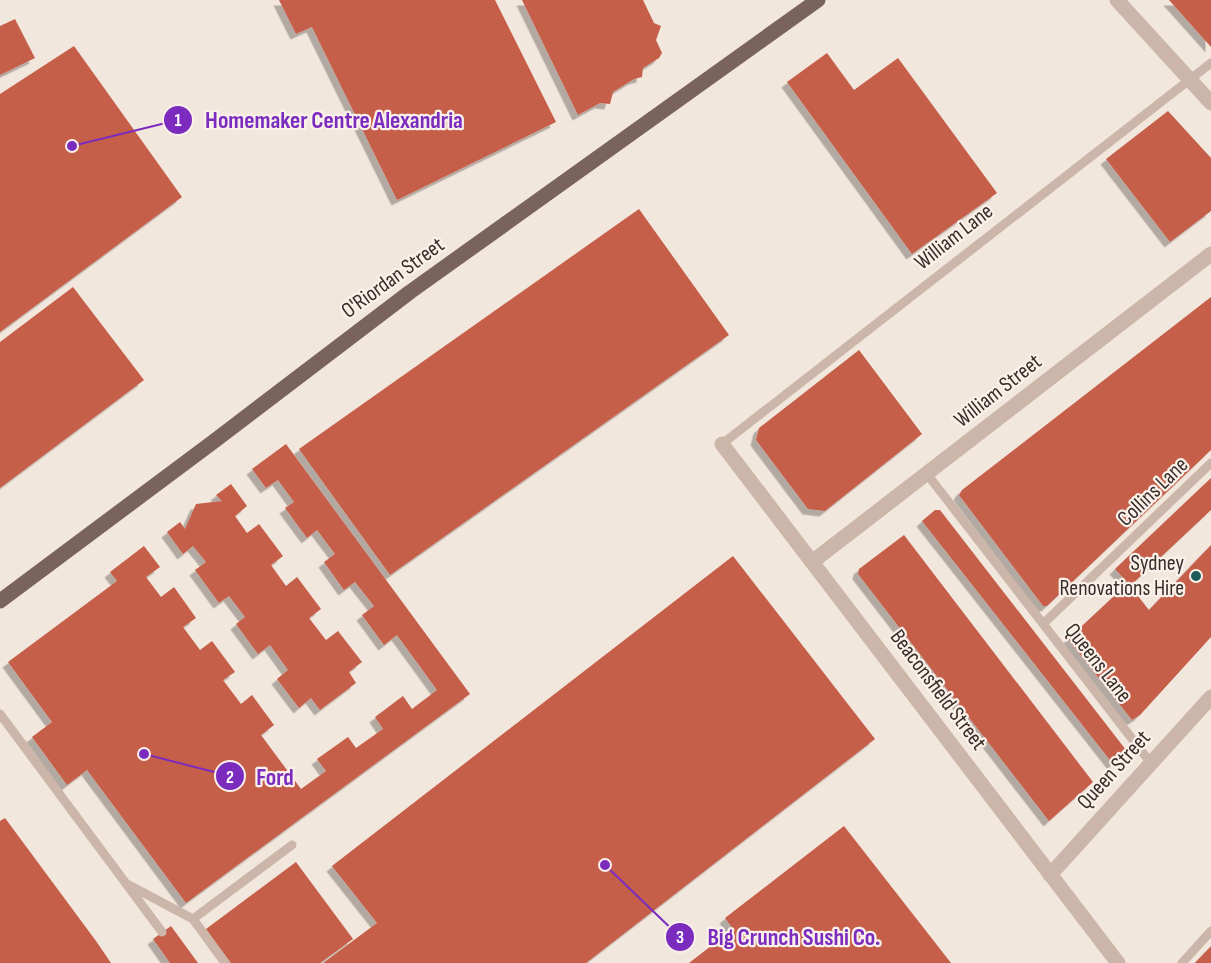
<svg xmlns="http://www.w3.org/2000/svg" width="1211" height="963" font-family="'Sofia Sans Condensed',sans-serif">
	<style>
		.building { fill: #c65e48; filter: url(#shadow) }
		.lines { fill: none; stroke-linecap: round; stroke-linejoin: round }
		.service { stroke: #cbb6a9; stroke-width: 9 }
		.minor { stroke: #cbb6a9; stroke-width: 15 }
		.tertiary { stroke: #cbb6a9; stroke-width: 15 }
		.primary { stroke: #7a635a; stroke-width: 15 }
		.poi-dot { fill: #1e5a5a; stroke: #faf1ea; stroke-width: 2 }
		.labels { text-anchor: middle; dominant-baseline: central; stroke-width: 4.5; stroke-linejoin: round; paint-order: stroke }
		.street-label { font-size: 22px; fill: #382d29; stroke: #faf1ea }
		.poi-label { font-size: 22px; fill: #382d29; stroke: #faf1ea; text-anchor: end }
		.leader { fill: none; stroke: #7b2cbf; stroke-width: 2 }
		.callout-dot { fill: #7b2cbf; stroke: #faf1ea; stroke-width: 2 }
		.mark-label { font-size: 18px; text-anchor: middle; font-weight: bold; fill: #fff }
		.callout-label { font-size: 24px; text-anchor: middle; font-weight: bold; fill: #7b2cbf; stroke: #faf1ea; stroke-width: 4.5; stroke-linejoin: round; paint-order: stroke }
	</style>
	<defs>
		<filter id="shadow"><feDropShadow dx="-5.5" dy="5.5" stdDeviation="0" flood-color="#0004"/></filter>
	</defs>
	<rect width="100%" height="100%" fill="#f2e7dd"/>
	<path class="building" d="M 279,0 L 495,0 L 556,122 L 397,200 L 312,27 L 296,34 Z
		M 522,0 L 643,0 L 654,23 L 661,26 L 656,40 L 662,53 L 659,58 L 643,68 L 642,77 L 634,79 L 613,92 L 610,104 L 600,103 L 578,115 Z
		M 1169,0 L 1211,0 L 1211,47 Z
		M 15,19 L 35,58 L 0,75 L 0,26 Z
		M 74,46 L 182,197 L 0,332 L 0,94 Z
		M 827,53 L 854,90 L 898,58 L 997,193 L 912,254 L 787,82 Z
		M 1168,111 L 1211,158 L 1211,211 L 1170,242 L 1106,159 Z
		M 639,209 L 729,335 L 390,575 L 299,449 Z
		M 73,287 L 144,380 L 0,488 L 0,342 Z
		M 1211,297 L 1211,450 L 1047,606 L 1043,606 L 959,495 L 962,490 Z
		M 859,350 L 922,434 L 825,511 L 808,509 L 756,440 L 759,428 Z
		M 286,444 L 470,694 L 186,903 L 87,770 L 67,785 L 32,737 L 52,722 L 8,662 L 117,581 L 110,572 L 144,546 L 160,567 L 146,577 L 161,597 L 174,587 L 196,618 L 183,627 L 200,650 L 212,641 L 235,672 L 223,680 L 241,704 L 252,695 L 274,725 L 261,735 L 301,789 L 326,771 L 317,759 L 348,737 L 356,748 L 383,729 L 375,717 L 403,696 L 412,709 L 437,690 L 397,635 L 384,645 L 362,615 L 374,606 L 355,582 L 344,590 L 324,562 L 335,554 L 317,530 L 307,538 L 285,508 L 294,502 L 278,480 L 266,488 L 252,469 Z
		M 1211,478 L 1211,510 L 1130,586 L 1149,610 L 1211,545 L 1211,637 L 1140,715 L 1132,720 L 1068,639 L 1128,583 L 1115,569 Z
		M 231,484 L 247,506 L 235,516 L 247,533 L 259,524 L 283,556 L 271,565 L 286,586 L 297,577 L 321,609 L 309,618 L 326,640 L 338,631 L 362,662 L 349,672 L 356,683 L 320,710 L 311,698 L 299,708 L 277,679 L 288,670 L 270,645 L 258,654 L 236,624 L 245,617 L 229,596 L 219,603 L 195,570 L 206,562 L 193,546 L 183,554 L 167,532 L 180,522 L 185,529 L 196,504 L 222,501 L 216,495 Z
		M 935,510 L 940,510 L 1126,750 L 1113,764 L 922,521 Z
		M 904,535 L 1093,782 L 1049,821 L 858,574 L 859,569 Z
		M 733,556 L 875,739 L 586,963 L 323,963 L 377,923 L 332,866 Z
		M 5,818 L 96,941 L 111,963 L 0,963 L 0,821 Z
		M 844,826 L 951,963 L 689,963 L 733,929 L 725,918 Z
		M 296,862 L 353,939 L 320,963 L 231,963 L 206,929 Z
		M 171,926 L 198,963 L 170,963 L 153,939 Z
		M 1211,946 L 1211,963 L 1195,963 Z"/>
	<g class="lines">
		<path class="service" d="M 722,444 L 1211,63
			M 927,474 L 1150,762
			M 1043,624 L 1211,463
			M 0,714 L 162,932
			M 127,884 L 193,919 L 292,845
			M 193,919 L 225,963
			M 1182,963 L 1211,931"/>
		<path class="minor" d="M 722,444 L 1118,963
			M 812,562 L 1211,254
			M 1050,875 L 1211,697"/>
		<path class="tertiary" d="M 1117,0 L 1211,103"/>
		<path class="primary" d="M 0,601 L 213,442 L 410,292 L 818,0"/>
	</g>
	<circle class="poi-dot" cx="1196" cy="576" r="6"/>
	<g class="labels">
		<g class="street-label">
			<text transform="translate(954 237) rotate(-38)">William Lane</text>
			<text transform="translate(393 278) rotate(-36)">O'Riordan Street</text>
			<text transform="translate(998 391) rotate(-38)">William Street</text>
			<text transform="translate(1153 492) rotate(-44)">Collins Lane</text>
			<text transform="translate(1098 663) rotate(52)">Queens Lane</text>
			<text transform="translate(938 690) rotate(53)">Beaconsfield Street</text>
			<text transform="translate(1114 770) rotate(-48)">Queen Street</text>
		</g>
		<g class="poi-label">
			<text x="1184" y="563">Sydney<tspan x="1184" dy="25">Renovations Hire</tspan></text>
		</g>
	</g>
	<path class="leader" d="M72 146L178 120M144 754L230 776M605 865L680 937"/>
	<g class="callout-dot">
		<circle cx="72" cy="146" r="6"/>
		<circle cx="144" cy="754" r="6"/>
		<circle cx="605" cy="865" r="6"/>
		<circle cx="178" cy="120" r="15"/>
		<circle cx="230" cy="776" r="15"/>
		<circle cx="680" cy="937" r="15"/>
	</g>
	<g class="mark-label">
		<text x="178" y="126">1</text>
		<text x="230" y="783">2</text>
		<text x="680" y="943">3</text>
	</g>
	<g class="callout-label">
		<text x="334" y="128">Homemaker Centre Alexandria</text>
		<text x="275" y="785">Ford</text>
		<text x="794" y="945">Big Crunch Sushi Co.</text>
	</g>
</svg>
